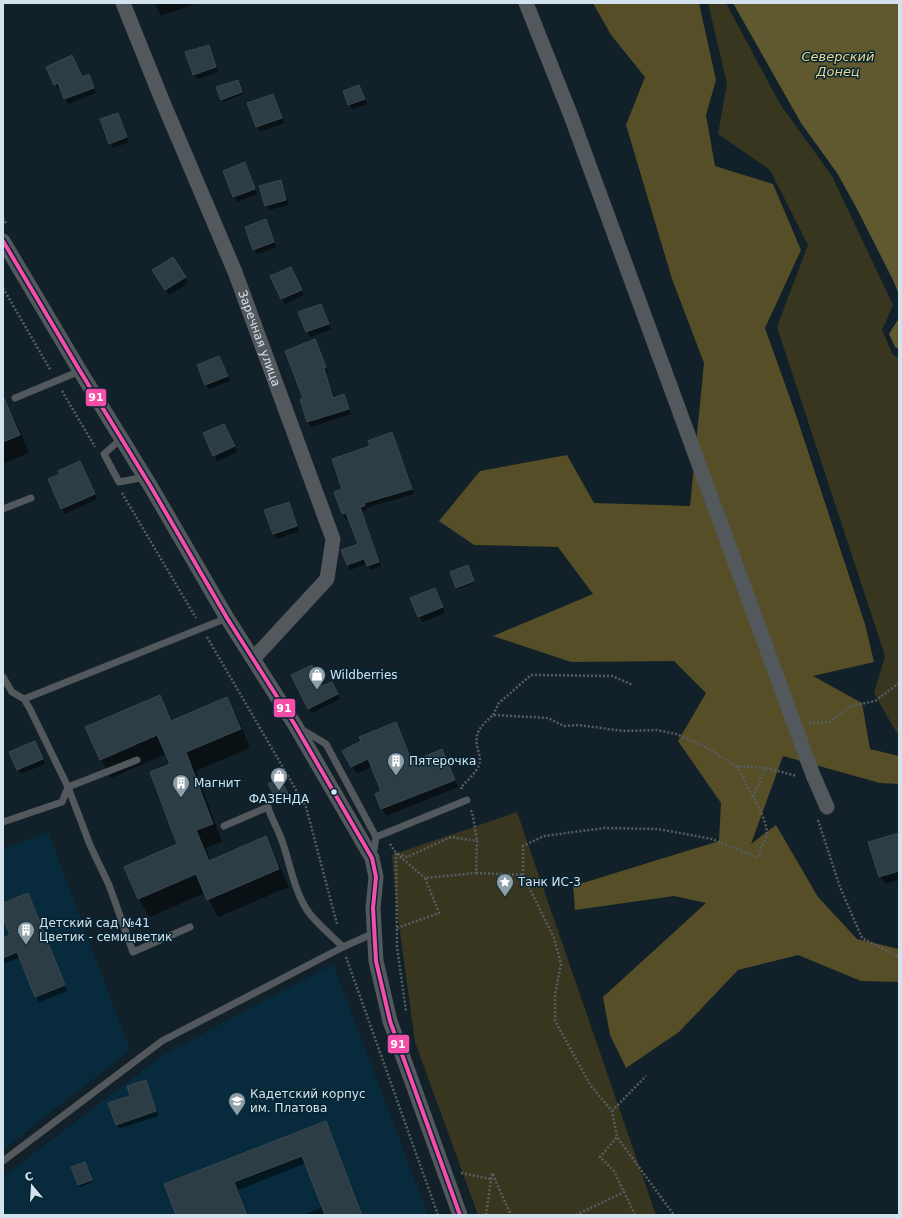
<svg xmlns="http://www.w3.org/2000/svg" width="902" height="1218" font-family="'DejaVu Sans',sans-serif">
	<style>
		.built { fill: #072b3c }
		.green { fill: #393620 }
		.forest { fill: #554e26 }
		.water { fill: #60582e }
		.shadow { fill: #0007 }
		.building { fill: #2c3d46; stroke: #3c484f }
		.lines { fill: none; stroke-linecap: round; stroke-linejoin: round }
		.path { stroke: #575e62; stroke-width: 2.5; stroke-dasharray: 2 2; stroke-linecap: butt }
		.lane { stroke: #52585c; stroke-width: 7 }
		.street { stroke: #52585c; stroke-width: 15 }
		.bus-1-casing { stroke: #072433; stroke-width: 7 }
		.bus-1 { stroke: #f54da8; stroke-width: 4 }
		.bus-dot { fill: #d3e3ed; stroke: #072433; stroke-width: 1.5 }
		.labels { text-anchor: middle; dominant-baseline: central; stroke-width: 3; stroke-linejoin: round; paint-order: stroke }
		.street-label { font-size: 12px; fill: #d3e3ed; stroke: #072433 }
		.poi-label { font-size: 12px; fill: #d3e3ed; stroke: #072433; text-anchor: start }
		.water-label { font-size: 13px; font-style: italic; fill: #e9d68b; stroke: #072433 }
		.line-badge { stroke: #072433; stroke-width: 1.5 }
		.badge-label { font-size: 11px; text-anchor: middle; font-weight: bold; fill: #fff }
	</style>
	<rect width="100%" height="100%" fill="#112029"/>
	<path class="built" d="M 48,832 L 130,1050 L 3,1150 L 3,849 Z
		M 333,964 L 428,1215 L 3,1215 L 3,1177 L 163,1055 Z"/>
	<path class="green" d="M 708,3 L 726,3 L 780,104 L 832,176 L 893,305 L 882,330 L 893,355 L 899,358 L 899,734 L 896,732 L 874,693 L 885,656 L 777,327 L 808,245 L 770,170 L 718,134 L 727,84 Z
		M 517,812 L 656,1215 L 478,1215 L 415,1042 L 396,902 L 392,855 Z"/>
	<path class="forest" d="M 593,3 L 699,3 L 716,80 L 706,115 L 715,166 L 773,184 L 801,250 L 765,328 L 796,415 L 865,624 L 874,662 L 813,676 L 862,703 L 870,749 L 899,756 L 899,784 L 880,783 L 783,756 L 751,844 L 776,825 L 818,897 L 857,939 L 899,949 L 899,982 L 861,981 L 798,955 L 738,970 L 679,1032 L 626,1068 L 610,1035 L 603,997 L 706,903 L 674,896 L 575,910 L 573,886 L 719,841 L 721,803 L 678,741 L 706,693 L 674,661 L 571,662 L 493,636 L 593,594 L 558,547 L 474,545 L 439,521 L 480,471 L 567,455 L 594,503 L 690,506 L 704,363 L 672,279 L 626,125 L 645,77 L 611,35 Z"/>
	<path class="water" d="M 733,3 L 899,3 L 899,295 L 893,280 L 856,207 L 837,173 L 801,123 Z
		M 899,318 L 899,349 L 895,347 L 889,334 Z"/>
	<path class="shadow" d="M 155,3 L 197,3 L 161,16 Z
		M 209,46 L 218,72 L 197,79 L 194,74 Z
		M 47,67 L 82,78 L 89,75 L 96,93 L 68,104 L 61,88 L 58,89 Z
		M 238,83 L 243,94 L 223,102 L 218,88 Z
		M 359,86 L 367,104 L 352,110 L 344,92 Z
		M 273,95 L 284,123 L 260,132 L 249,104 Z
		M 120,119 L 129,142 L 113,148 L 110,143 Z
		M 245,163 L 257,194 L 237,202 L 224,171 Z
		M 280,181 L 283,186 L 289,205 L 269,210 L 266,205 Z
		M 266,220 L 276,247 L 257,254 L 254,249 Z
		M 173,258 L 188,283 L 169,295 L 154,270 Z
		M 291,268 L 304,295 L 285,304 L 272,276 Z
		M 320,305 L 331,329 L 310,337 L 300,313 Z
		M 315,340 L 328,372 L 326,373 L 334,398 L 344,395 L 351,414 L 311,427 L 308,422 L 305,399 Z
		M 219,357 L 230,381 L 209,389 L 206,384 Z
		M 6,404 L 16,422 L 29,453 L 3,464 L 3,405 Z
		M 224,425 L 237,452 L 217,461 L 204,434 Z
		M 394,438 L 414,494 L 366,508 L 367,510 L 362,512 L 381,566 L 370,570 L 367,564 L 350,570 L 342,551 L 359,545 L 349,517 L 346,519 L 343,514 L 335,493 L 344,490 Z
		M 83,467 L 97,499 L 65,514 L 49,480 Z
		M 289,503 L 299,531 L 277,539 L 274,534 Z
		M 469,569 L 474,583 L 458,589 L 456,587 Z
		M 438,594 L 445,613 L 422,622 L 412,598 Z
		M 322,687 L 334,688 L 340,699 L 312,713 L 309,708 Z
		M 159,697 L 173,722 L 226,698 L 237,716 L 250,748 L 196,771 L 222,842 L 206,848 L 211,861 L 265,838 L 275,856 L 289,887 L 218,917 L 205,893 L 150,917 L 139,899 L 126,867 L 178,845 L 171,765 L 166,754 L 111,778 L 101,760 Z
		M 395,723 L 412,763 L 442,750 L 458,787 L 386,816 L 382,808 L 382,792 L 372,766 L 357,774 L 343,751 Z
		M 38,748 L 45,764 L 21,774 L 18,769 Z
		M 280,780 L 291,800 L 281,805 L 270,785 Z
		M 899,834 L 899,880 L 885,884 L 880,876 Z
		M 30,900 L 67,991 L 39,1002 L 20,957 L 3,964 L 3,939 L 11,936 L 3,915 L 3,905 Z
		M 145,1081 L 158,1116 L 119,1129 L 117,1124 L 131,1096 Z
		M 325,1122 L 330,1130 L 363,1215 L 303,1215 L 323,1207 L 306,1163 L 238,1190 L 248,1215 L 177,1215 Z
		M 86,1166 L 92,1182 L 80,1187 L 78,1185 Z"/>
	<path class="building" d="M 209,45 L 216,67 L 193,75 L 185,52 Z
		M 72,55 L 82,77 L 89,74 L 94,88 L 64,99 L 58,83 L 54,85 L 46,67 Z
		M 238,80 L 242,92 L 221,100 L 216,87 Z
		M 359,85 L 365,99 L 348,105 L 343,91 Z
		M 273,94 L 282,118 L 256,127 L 247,103 Z
		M 118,113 L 127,137 L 109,144 L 100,119 Z
		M 245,162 L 255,189 L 233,197 L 223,171 Z
		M 281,180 L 286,200 L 265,206 L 259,186 Z
		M 266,219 L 274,242 L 253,250 L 245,227 Z
		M 173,257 L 186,277 L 165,290 L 152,270 Z
		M 291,267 L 302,290 L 281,299 L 270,276 Z
		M 321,304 L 329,324 L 306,332 L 298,312 Z
		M 315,339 L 326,367 L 324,368 L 333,398 L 344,394 L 349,409 L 307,422 L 300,399 L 303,398 L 285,351 Z
		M 219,356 L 228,376 L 205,385 L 197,365 Z
		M 3,396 L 20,435 L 3,442 Z
		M 224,424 L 235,446 L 213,456 L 203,433 Z
		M 392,432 L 412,489 L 364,503 L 365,506 L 360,507 L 379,562 L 367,566 L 364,559 L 347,565 L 341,550 L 358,544 L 346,513 L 342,514 L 334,492 L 342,489 L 332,459 L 370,446 L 368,441 Z
		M 80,461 L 95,494 L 61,509 L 48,479 L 60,474 L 58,471 Z
		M 289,502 L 297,526 L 273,534 L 264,510 Z
		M 468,565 L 474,581 L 456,588 L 450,572 Z
		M 435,588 L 443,607 L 418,617 L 410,598 Z
		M 312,665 L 322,686 L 332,682 L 338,694 L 308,709 L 291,675 Z
		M 160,695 L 171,721 L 227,697 L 241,729 L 186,752 L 213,824 L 196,830 L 209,861 L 266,836 L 279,869 L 207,900 L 196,874 L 138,899 L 124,867 L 177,844 L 150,772 L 170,764 L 157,735 L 100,760 L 85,727 Z
		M 396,722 L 412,762 L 442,749 L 455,780 L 381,809 L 375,794 L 381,791 L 368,759 L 351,767 L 342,751 L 361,741 L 359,737 Z
		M 35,741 L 43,759 L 17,770 L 9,752 Z
		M 280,778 L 290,798 L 279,804 L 268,784 Z
		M 899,833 L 899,871 L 879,877 L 868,842 Z
		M 28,893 L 65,985 L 35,997 L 17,952 L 3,958 L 3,938 L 10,935 L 3,918 L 3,903 Z
		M 146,1080 L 156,1111 L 116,1125 L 108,1103 L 130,1096 L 127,1086 Z
		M 326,1121 L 362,1215 L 325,1215 L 302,1156 L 234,1182 L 247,1215 L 176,1215 L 164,1184 Z
		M 85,1162 L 92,1180 L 78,1185 L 71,1167 Z"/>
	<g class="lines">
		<path class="path" d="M 3,218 L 7,225
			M 3,288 L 51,371
			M 62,391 L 95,447
			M 122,493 L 196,618
			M 207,637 L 306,807 L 337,924
			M 493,715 L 499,703 L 531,675 L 612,676 L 633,685
			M 809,723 L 830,722 L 851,706 L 875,701 L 899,683
			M 737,766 L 753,797
			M 462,789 L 461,787 C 467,781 476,773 479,765 C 481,759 479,755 478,750 C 473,733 481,726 493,715 L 548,718 L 564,726 L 579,725 L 623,731 L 657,730 L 676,734 L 704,746 L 736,766 L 766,768
			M 471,810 L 473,816 L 477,841
			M 818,820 L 840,887 L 862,938 L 899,957
			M 390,844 L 396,853 L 425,878
			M 476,873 L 523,875 L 554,938 L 561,964 L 555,994 L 555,1021 L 591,1086 L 612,1111 L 617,1137
			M 523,875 L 523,846 L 544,836 L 604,828 L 658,829 L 712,839 L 756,857 L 760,855 C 760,844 762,848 765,841 C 771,828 759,808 753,797 L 766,768 L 797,776
			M 397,928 L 439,913 L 425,878 L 476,873 L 477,841 L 451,837 L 407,857 L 396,853 L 397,947 L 406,1011
			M 346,957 L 438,1215
			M 612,1111 L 646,1076
			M 461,1173 L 491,1179
			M 486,1215 L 492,1173 L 511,1215
			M 576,1215 L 624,1192
			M 635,1215 L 614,1171 L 600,1157 L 617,1137 L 674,1215"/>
		<path class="lane" d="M 15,398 L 80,371
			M 121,439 L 104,454 L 119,482 L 145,477
			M 3,509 L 31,498
			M 3,677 L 12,692 L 24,699
			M 301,729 L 326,744 L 376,837 L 373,855
			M 137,760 L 68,787 L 90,845 L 109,885 L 133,952 L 190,927
			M 3,822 L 62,802 L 68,787 L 30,709 L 24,699 L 227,618
			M 224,826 L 268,807 C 271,818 277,827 281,838 C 290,862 293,888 307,910 C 314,921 333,937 343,947
			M 376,837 L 467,800
			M 3,1161 L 162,1041 L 343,947 L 374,933"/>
		<g class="street">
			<path id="s1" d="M 123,3 L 162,100 L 235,272 L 333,539 L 327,579 L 254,658"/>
			<path d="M 526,3 L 571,116 L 813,775 L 827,807"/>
			<path d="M 3,241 L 80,371 L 151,487 L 227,618 L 295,725 L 372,858 L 376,877 L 373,908 L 376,961 L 390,1021 L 460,1215"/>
		</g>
		<g class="bus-1-casing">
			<path id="bus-1" d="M 3,241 L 80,371 L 151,487 L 227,618 L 295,725 L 372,858 L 376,877 L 373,908 L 376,961 L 390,1021 L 460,1215"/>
		</g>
		<use href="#bus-1" class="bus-1"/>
	</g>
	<defs>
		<g id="shop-pin" transform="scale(0.9)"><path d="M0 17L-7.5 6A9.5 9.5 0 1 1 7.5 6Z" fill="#8f9fa8" stroke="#072433"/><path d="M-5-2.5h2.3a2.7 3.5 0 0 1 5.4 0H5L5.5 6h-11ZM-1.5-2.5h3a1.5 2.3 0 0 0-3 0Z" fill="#fff"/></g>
		<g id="building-pin" transform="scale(0.9)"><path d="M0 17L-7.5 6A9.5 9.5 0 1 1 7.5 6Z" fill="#8f9fa8" stroke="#072433"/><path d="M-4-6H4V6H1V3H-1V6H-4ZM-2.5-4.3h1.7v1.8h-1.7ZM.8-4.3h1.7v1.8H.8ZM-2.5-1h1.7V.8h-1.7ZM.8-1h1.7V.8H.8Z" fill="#fff"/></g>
		<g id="sight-pin" transform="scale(0.9)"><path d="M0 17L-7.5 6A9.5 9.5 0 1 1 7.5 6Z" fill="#8f9fa8" stroke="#072433"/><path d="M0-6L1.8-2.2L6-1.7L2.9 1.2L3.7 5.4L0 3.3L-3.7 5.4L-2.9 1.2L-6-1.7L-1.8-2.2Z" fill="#fff"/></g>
		<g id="school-pin" transform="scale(0.9)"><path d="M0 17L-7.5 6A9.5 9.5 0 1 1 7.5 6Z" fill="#8f9fa8" stroke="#072433"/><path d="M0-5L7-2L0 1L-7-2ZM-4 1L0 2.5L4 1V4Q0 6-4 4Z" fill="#fff"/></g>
	</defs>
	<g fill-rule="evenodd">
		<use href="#shop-pin" x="317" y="675"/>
		<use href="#building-pin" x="396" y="761"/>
		<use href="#shop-pin" x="279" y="776"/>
		<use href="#building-pin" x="181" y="783"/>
		<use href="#sight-pin" x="505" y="882"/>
		<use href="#building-pin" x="26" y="930"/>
		<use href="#school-pin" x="237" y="1101"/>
	</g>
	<circle class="bus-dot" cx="334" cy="792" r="3.5"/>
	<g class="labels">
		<g class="street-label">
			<text stroke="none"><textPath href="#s1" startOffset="362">Заречная улица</textPath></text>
		</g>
		<g class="poi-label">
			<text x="330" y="675">Wildberries</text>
			<text x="409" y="761">Пятерочка</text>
			<text x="194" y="783">Магнит</text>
			<text x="279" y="799" text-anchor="middle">ФАЗЕНДА</text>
			<text x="518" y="882">Танк ИС-3</text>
			<text x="39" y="923">Детский сад №41<tspan x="39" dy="14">Цветик - семицветик</tspan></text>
			<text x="250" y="1094">Кадетский корпус<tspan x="250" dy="14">им. Платова</tspan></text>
		</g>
		<g class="water-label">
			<text x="838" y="56">Северский<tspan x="838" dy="15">Донец</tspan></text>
		</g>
	</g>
	<g class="line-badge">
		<rect x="85" y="388" width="22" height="19" rx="4" fill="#f54da8"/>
		<rect x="273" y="698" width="23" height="20" rx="4" fill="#f54da8"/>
		<rect x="387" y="1034" width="23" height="20" rx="4" fill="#f54da8"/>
	</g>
	<g class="badge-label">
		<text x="96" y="401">91</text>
		<text x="284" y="712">91</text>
		<text x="398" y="1048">91</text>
	</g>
	<rect width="902" height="1218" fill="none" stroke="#d3e3ed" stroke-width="8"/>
	<g transform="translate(32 1186) rotate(342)" stroke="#072433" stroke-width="3" paint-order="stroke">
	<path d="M0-3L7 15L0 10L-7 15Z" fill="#d3e3ed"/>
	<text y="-6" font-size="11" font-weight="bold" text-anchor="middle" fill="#d3e3ed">С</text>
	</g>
</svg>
